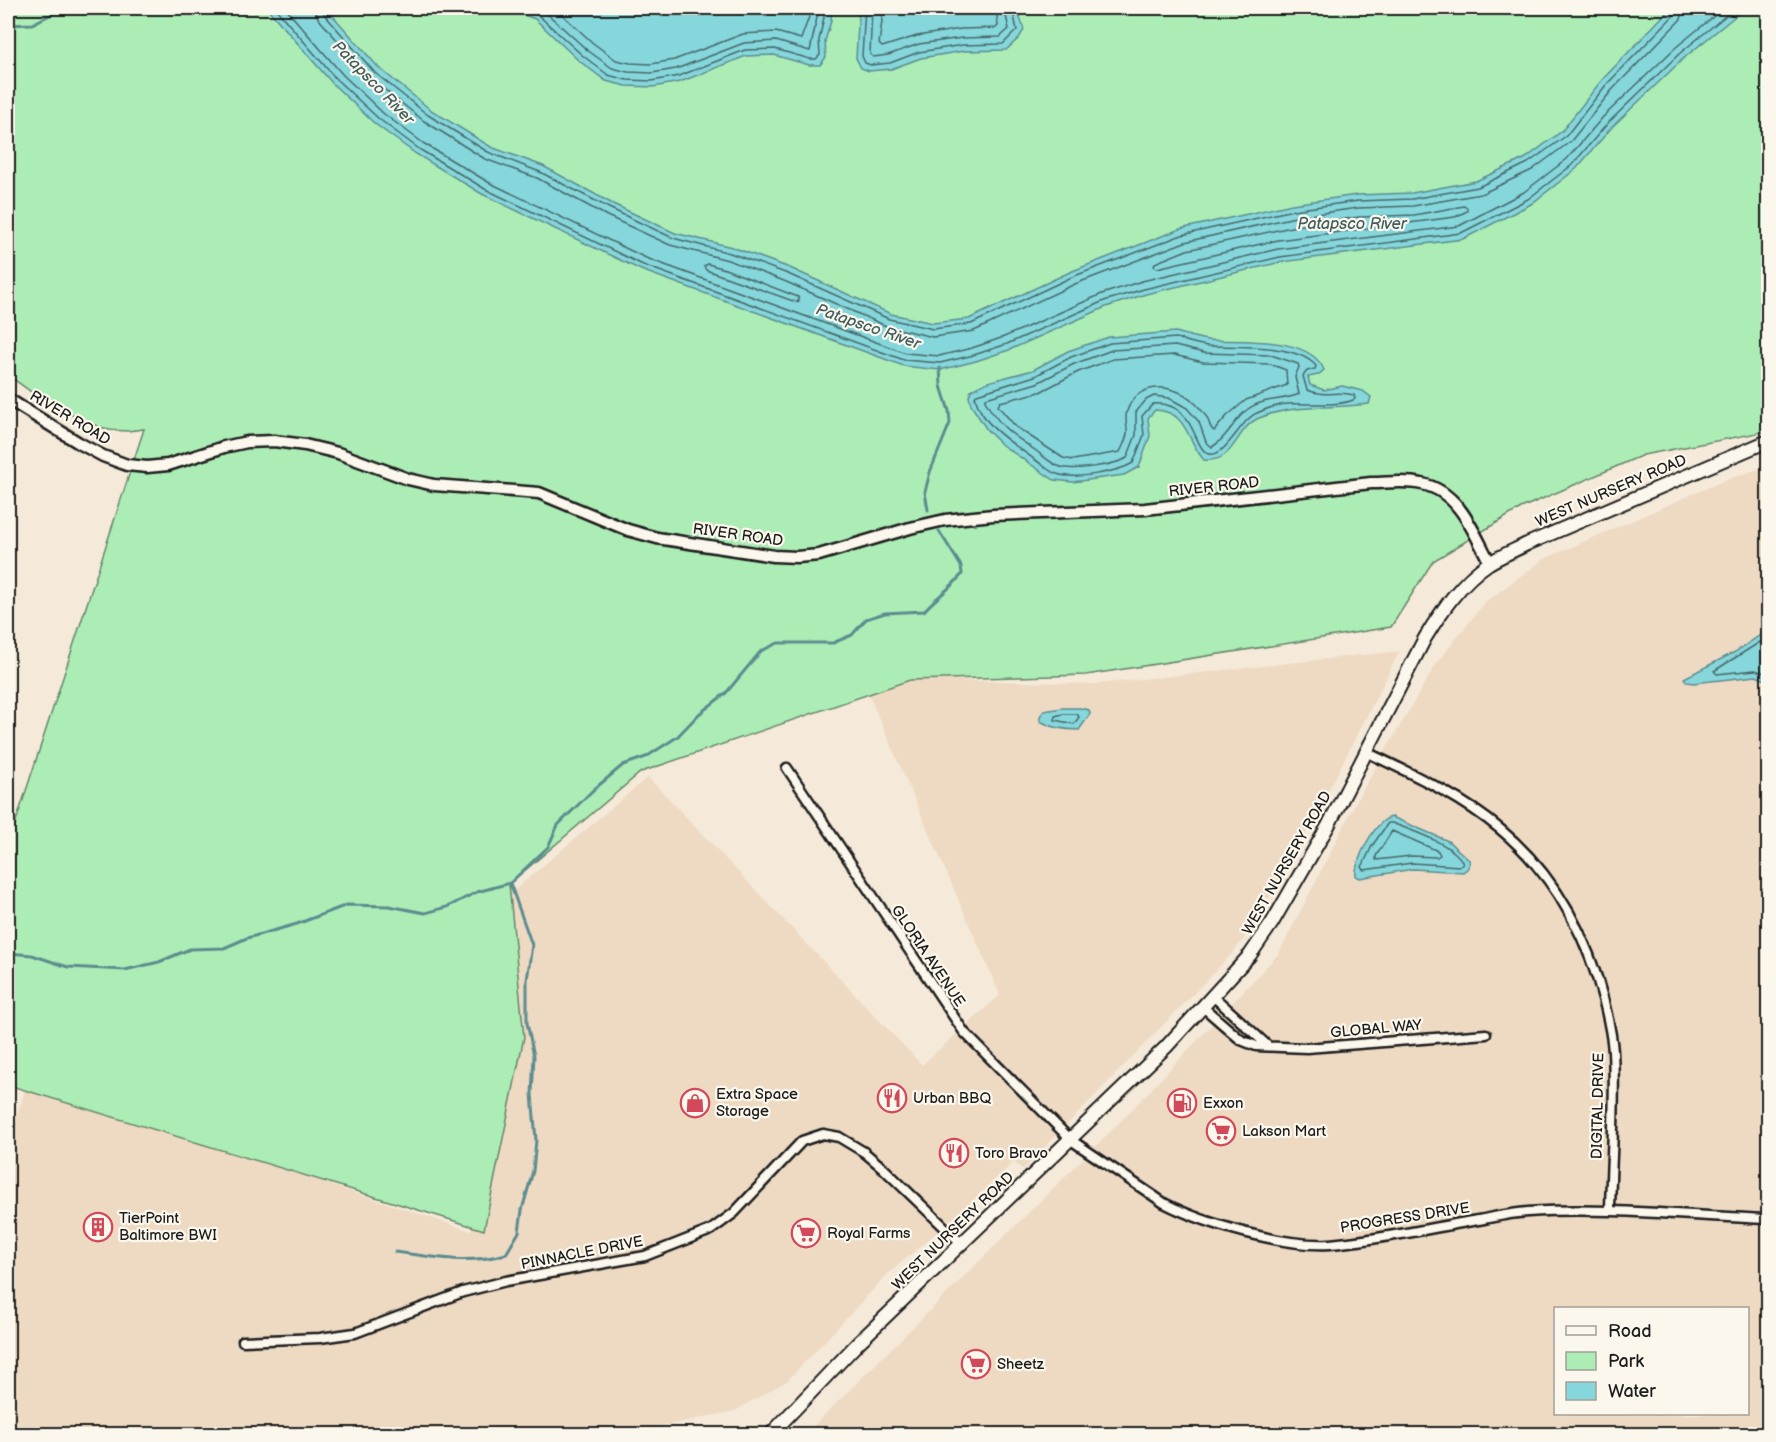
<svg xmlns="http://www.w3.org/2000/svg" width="1776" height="1442" font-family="'Balsamiq Sans',sans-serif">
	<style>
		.built { fill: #eedac3; fill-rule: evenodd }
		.green { fill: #acedb6; stroke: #648469; stroke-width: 1.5 }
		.water { fill: #85d7dc; stroke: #5b8c8f; stroke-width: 1.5 }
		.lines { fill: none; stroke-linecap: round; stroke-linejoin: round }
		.shore { stroke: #466769; stroke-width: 1.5 }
		.stream { stroke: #5b8c8f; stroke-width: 3 }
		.minor-casing { stroke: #1c1c1c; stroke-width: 13 }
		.tertiary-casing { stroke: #1c1c1c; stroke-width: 15 }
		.secondary-casing { stroke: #1c1c1c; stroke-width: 16 }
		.minor { stroke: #fbf7ec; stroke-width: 8 }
		.tertiary { stroke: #fbf7ec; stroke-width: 10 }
		.secondary { stroke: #fbf7ec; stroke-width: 12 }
		.labels { text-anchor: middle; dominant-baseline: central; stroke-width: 4.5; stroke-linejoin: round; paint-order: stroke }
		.street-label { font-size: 15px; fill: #1c1c1c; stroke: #fbf7ec }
		.poi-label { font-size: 15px; fill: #1c1c1c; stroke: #fbf7ec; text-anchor: start }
		.water-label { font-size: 16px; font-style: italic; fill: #415d5f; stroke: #fbf7ec }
	</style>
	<rect width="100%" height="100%" fill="#f5ead9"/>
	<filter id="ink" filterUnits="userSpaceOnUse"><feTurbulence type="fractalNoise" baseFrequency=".0167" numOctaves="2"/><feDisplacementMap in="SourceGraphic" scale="12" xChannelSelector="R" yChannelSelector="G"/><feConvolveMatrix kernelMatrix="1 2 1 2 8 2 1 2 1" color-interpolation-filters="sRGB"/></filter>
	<g filter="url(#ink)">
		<path class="built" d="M 1768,466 L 1768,1434 L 805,1434 L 1124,1118 L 1279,953 L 1358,798 L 1436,664 L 1485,602 L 1544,559 L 1725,480 ZM 1556,1308 L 1748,1308 L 1748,1414 L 1556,1414 Z
			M 1400,651 L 1315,817 L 1254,925 L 1232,954 L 1023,1170 L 1014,1162 L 958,1214 L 888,1274 L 787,1381 L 735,1411 L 626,1434 L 8,1434 L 8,1143 L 27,1084 L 471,1231 L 499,903 L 648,777 L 922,1065 L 1000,995 L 861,677 L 1096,684 Z"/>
		<path class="green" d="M 8,8 L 1768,8 L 1768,431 L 1643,455 L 1521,508 L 1433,561 L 1391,627 L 1086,675 L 910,680 L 641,772 L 509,884 L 524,1037 L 484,1230 L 8,1085 L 8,846 L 144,429 L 128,431 L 109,430 L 92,424 L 48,404 L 8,375 Z"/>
		<path class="water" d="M 267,8 L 326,8 L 379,68 L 431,110 L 491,147 L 543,166 L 613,204 L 675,233 L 732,247 L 790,268 L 891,314 L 933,323 L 969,319 L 1070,272 L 1180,229 L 1292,204 L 1357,195 L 1412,193 L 1476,181 L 1526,158 L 1562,131 L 1601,81 L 1665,14 L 1675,8 L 1745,8 L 1684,58 L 1612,127 L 1576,169 L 1531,204 L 1463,239 L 1281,262 L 1146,294 L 1106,307 L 1009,350 L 976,361 L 940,370 L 904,366 L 641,270 L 482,194 L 416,154 L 375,124 L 333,84 Z
			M 509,8 L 832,8 L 831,21 L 825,41 L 826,57 L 820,65 L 809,65 L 774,55 L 746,56 L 680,82 L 653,87 L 626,86 L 606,81 L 578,60 L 535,19 L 512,11 Z
			M 859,8 L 1023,8 L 1020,17 L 1024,30 L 1019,38 L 1006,50 L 964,51 L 921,58 L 891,69 L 869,71 L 861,68 L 856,58 Z
			M 1176,332 C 1186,335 1198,339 1208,340 C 1239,342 1310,335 1324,370 L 1318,375 L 1308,377 L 1310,385 L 1324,390 L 1342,386 L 1363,391 L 1371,397 L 1369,404 C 1333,409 1293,404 1259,418 C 1234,429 1236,463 1204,460 C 1186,440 1188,411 1155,410 L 1148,418 L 1150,436 L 1139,467 L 1124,475 L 1073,482 L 1054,480 L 1002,445 L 987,430 L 971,405 L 969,396 L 971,390 L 988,382 L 1033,370 L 1068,351 L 1109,337 Z
			M 1768,630 L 1768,681 L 1756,676 L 1694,683 L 1687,682 L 1684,678 L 1735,652 Z
			M 1062,708 L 1080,708 L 1089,710 L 1090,714 L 1079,730 C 1066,730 1052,728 1040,721 L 1040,716 L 1044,711 Z
			M 1392,817 L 1448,841 L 1470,861 L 1468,868 L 1463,872 L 1413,869 L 1360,878 L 1356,876 C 1354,861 1376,819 1392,817 Z"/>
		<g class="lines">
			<path class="shore" d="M 275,8 L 337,80 L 379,119 L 419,149 L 485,189 L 643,265 L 904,360 L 940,363 L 974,355 L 1007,344 L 1104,301 L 1144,289 L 1280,257 L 1461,233 L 1528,199 L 1572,165 L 1608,123 L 1679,54 L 1735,8
				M 285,8 L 343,75 L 384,114 L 423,143 L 488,182 L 646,258 L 906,353 L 939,356 L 972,348 L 1004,337 L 1102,294 L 1142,281 L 1278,249 L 1459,226 L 1524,192 L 1567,159 L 1603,117 L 1675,48 L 1724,8
				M 314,8 L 318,18 L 370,78 L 424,121 L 485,159 L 537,178 L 607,216 L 670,245 L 728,260 L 784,281 L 886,326 L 933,337 L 974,331 L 1075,284 L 1185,242 L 1295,217 L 1358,208 L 1413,206 L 1481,194 L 1532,170 L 1571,141 L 1612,90 L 1681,19 L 1685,8
				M 322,8 L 324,14 L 375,73 L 428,115 L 488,152 L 540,172 L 611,209 L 673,238 L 730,253 L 788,274 L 889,319 L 933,329 L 971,324 L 1072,277 L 1182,235 L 1293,210 L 1358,201 L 1412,199 L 1478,187 L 1528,163 L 1566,136 L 1606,85 L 1675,14 L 1677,8
				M 520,8 L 538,15 L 582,55 L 608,75 L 627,80 L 652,81 L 679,76 L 745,50 L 775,49 L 810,59 L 816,59 L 820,55 L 819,40 L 826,8
				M 541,8 L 587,50 L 612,68 L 628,72 L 652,73 L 676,69 L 744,43 L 776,41 L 810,51 L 819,8
				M 555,8 L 593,43 L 616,60 L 630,63 L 651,64 L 674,60 L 743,34 L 776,32 L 801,39 L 809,17 L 810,8
				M 865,8 L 862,56 L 865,63 L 871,65 L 890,63 L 919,52 L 963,45 L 1003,44 L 1017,30 L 1014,16 L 1017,8
				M 872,8 L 870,54 L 873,57 L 888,55 L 919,44 L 962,38 L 1000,37 L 1009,29 L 1006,16 L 1009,8
				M 881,8 L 882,21 L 879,44 L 882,47 L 917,36 L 961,29 L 996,28 L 998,26 L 997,16 L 999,8
				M 1464,206 L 1467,208 L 1467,211 L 1455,217 L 1278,240 L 1157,268 L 1154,266 L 1155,263 L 1187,250 L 1296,226 L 1359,217 L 1414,215 Z
				M 708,264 L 725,269 L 798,297 L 799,301 L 796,302 L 706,270 L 704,266 Z
				M 1176,338 C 1186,341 1197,345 1208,346 C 1236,347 1297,343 1316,366 L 1315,369 L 1307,371 L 1303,376 L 1307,390 C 1328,398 1335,390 1354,395 L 1355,399 C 1341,407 1305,403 1287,404 C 1278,405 1266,409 1257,413 C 1241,419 1226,457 1210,454 C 1192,451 1197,401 1153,404 L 1142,416 L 1144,435 L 1133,463 C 1118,472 1074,480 1057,474 C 1049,472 1041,463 1034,459 C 1011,442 982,426 975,397 L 977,394 L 1035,376 L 1071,357 L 1110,343 Z
				M 1175,346 L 1204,353 L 1271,355 L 1298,364 L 1299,367 L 1295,377 L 1299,394 C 1285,401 1262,398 1248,409 C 1234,419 1227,439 1212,447 L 1206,442 L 1199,422 L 1187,408 L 1169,398 L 1154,396 L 1146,400 L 1136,412 L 1136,435 L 1127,458 C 1115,465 1071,472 1058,466 C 1050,463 1042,455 1035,450 C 1011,434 1000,427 985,401 L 986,398 L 1037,383 L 1074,364 L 1112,350 Z
				M 1174,355 L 1203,362 L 1270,364 L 1286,370 L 1287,385 L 1246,400 L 1227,416 L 1214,431 C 1210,428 1210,425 1208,420 C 1205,413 1198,406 1193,401 C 1173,383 1137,381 1127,411 C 1124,419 1128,426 1127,434 C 1126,440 1123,446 1120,452 L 1073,460 L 1063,458 L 1016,427 L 998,406 L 1000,402 L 1040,392 L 1078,372 L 1113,359 Z
				M 1768,637 L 1714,671 L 1717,674 L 1755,670 L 1768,674
				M 1063,714 L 1077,714 L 1079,717 L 1074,724 L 1055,720 L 1055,716 Z
				M 1388,823 L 1392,823 C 1410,830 1457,845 1463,864 L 1460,866 L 1412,863 L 1364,870 L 1362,867 L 1372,846 Z
				M 1392,831 L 1438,851 L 1440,855 L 1437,857 L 1411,856 L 1376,860 L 1376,856 Z"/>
			<path class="stream" d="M 8,25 L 32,24 L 64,8
				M 928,510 L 925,492 L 930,472 L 950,423 L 949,411 L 941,386 L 940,368
				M 8,953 L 32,955 L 68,967 L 125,970 L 159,962 L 190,949 L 224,948 L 247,938 L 297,924 L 347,905 L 389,906 L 425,913 L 447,907 L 477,892 L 510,883 L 548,847 L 558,825 L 592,791 L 623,765 L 646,757 L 677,737 L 699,714 L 726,693 L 761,651 L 778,643 L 833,643 L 852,635 L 866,619 L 885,613 L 924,611 C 936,597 951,589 962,574 L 961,566 L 939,531
				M 395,1252 C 433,1257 469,1265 506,1254 L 519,1232 L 522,1210 L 533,1171 L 536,1140 L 532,1094 L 534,1056 L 527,1023 L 527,980 L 532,945 L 510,883"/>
			<g class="minor-casing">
				<path id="minor" d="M 1366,752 C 1412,774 1461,796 1500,829 C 1554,874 1587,935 1604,1002 C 1608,1018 1612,1035 1613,1052 C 1616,1105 1611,1158 1610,1211
					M 787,768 L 964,1032 L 1071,1140 L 1164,1203 C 1205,1224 1284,1247 1330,1244 C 1380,1240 1429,1228 1478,1220 C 1494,1217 1511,1213 1528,1212 C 1607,1207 1689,1216 1768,1219
					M 1213,996 L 1268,1046
					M 1203,1007 L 1241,1040 L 1256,1046 L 1307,1048 L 1486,1034
					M 243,1341 L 320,1338 L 355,1333 L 463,1292 L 506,1281 L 645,1256 L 711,1230 L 734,1213 L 802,1141 L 823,1134 L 839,1137 L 864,1152 L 883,1168 L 961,1243"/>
			</g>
			<g class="tertiary-casing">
				<path id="tertiary" d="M 8,399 L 79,443 L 103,456 L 127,465 L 147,467 L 168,465 L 224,447 L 247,442 L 274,441 L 305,445 L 338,453 L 408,479 L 434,485 L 539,493 L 628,530 L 657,538 L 774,556 L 797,557 L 819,555 L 910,528 L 945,520 L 993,515 L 1145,509 L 1371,483 C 1388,483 1405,480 1422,484 C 1459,491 1474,533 1490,563"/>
			</g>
			<g class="secondary-casing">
				<path id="secondary" d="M 771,1434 L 858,1343 L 1166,1047 L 1250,955 L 1272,923 L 1328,826 L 1425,638 C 1442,610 1461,582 1489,563 C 1501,556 1515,550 1527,544 L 1768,441"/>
			</g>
			<use href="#minor" class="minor"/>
			<use href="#tertiary" class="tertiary"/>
			<use href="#secondary" class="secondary"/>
		</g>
	</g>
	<defs>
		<g id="restaurant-ring" transform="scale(1.5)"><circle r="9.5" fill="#fbf7ec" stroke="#d1495b" stroke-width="1.5"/><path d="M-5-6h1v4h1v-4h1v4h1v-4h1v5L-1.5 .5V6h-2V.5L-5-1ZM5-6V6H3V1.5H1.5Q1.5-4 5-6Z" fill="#d1495b"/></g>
		<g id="shop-ring" transform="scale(1.5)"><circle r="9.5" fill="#fbf7ec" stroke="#d1495b" stroke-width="1.5"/><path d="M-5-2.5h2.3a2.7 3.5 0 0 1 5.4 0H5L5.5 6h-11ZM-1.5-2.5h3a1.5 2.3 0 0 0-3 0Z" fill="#d1495b"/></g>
		<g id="fuel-ring" transform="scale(1.5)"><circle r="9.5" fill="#fbf7ec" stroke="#d1495b" stroke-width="1.5"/><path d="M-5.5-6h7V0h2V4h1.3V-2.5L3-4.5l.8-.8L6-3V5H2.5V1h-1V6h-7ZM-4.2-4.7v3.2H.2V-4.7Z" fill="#d1495b"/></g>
		<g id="supermarket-ring" transform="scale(1.5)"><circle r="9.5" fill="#fbf7ec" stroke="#d1495b" stroke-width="1.5"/><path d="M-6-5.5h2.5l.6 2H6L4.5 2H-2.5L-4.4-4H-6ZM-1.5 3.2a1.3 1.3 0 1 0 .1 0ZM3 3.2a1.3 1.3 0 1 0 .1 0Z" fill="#d1495b"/></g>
		<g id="building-ring" transform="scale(1.5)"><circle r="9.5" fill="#fbf7ec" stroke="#d1495b" stroke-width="1.5"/><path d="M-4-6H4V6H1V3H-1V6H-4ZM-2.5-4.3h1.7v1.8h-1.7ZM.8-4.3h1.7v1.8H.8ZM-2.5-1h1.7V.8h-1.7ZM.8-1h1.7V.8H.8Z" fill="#d1495b"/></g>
	</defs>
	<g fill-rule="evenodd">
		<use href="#restaurant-ring" x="892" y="1098"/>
		<use href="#shop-ring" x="695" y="1103"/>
		<use href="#fuel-ring" x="1182" y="1103"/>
		<use href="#supermarket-ring" x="1221" y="1131"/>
		<use href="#restaurant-ring" x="954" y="1153"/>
		<use href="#building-ring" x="98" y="1227"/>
		<use href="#supermarket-ring" x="806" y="1233"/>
		<use href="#supermarket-ring" x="976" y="1364"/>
	</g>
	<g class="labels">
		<g class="street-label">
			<text transform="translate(70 418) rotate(31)">RIVER ROAD</text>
			<text transform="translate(1214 487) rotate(-6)">RIVER ROAD</text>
			<text transform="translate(1611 491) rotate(-23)">WEST NURSERY ROAD</text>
			<text transform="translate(738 535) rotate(8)">RIVER ROAD</text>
			<text transform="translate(1287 863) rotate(-60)">WEST NURSERY ROAD</text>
			<text transform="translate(928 956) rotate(56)">GLORIA AVENUE</text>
			<text transform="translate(1376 1029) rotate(-5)">GLOBAL WAY</text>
			<text transform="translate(1598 1106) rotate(-89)">DIGITAL DRIVE</text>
			<text transform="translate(1405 1218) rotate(-9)">PROGRESS DRIVE</text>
			<text transform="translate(953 1231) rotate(-44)">WEST NURSERY ROAD</text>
			<text transform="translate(582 1253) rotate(-11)">PINNACLE DRIVE</text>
		</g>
		<g class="poi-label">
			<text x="716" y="1094">Extra Space<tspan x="716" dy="17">Storage</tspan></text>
			<text x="913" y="1098">Urban BBQ</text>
			<text x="1203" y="1103">Exxon</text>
			<text x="1242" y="1131">Lakson Mart</text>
			<text x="975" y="1153">Toro Bravo</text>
			<text x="119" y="1218">TierPoint<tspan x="119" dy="17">Baltimore BWI</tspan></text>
			<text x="827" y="1233">Royal Farms</text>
			<text x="997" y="1364">Sheetz</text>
		</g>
		<g class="water-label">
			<text transform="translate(373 83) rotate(46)">Patapsco River</text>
			<text x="1352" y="224">Patapsco River</text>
			<text transform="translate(868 327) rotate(19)">Patapsco River</text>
		</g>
	</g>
	<rect width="1776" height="1442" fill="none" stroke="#fbf7ec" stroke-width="30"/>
	<rect x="15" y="15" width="1746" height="1412" fill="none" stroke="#1c1c1c" stroke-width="2" filter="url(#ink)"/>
	<rect x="1554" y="1307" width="195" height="108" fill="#fbf7ec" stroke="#a29f99" stroke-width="1.5"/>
	<rect x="1566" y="1326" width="30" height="9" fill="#fbf7ec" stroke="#a29f99" stroke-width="1.5"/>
	<text x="1608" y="1337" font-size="18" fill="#1c1c1c">Road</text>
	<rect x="1566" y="1352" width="30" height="18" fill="#acedb6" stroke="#a29f99" stroke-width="1.5"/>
	<text x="1608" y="1367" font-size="18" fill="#1c1c1c">Park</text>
	<rect x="1566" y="1382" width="30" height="18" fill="#85d7dc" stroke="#a29f99" stroke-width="1.5"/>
	<text x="1608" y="1397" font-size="18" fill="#1c1c1c">Water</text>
</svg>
